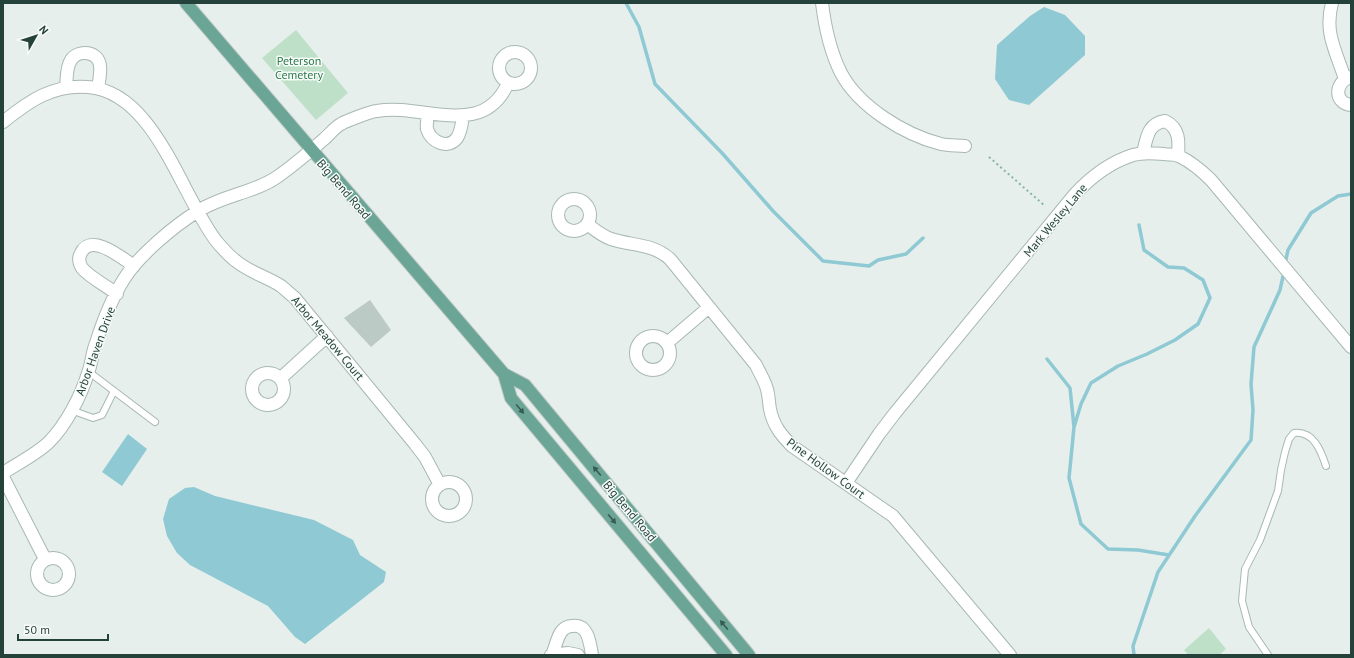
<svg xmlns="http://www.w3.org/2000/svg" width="1354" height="658" font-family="'PT Sans',sans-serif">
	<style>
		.green { fill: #bfe0c8 }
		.water { fill: #8ec9d4 }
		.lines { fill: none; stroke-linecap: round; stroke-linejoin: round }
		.stream { stroke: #8ec9d4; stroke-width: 3.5 }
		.building { fill: #bbcac4 }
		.lane-casing { stroke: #a8b8b2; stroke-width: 8 }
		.street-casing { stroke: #a8b8b2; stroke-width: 14 }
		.primary-casing { stroke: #c2cac8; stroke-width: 14 }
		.path { stroke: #86b3a5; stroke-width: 2; stroke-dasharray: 2 3; stroke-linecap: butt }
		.lane { stroke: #fff; stroke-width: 6 }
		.street { stroke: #fff; stroke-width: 12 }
		.primary { stroke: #6aa596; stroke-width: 12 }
		.oneway { fill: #365b51 }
		.labels { text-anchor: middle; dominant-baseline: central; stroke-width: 3; stroke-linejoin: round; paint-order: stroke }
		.park-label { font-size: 12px; fill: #2d7a4b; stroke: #f7fbf9 }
		.street-label { font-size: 12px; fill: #24423a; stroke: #f7fbf9 }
	</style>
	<rect width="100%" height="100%" fill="#e6efeb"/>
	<path class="green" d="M 296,30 L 348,93 L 316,120 L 262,58 Z
		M 1209,628 L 1226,649 L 1219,655 L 1188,655 L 1184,650 Z"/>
	<path class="water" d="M 1044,7 L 1065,15 L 1085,36 L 1085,55 L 1029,105 L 1009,100 L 995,79 L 997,45 L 1030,16 Z
		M 128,434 L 147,449 L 122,486 L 102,472 Z
		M 194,487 L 215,496 L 314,520 L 353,540 L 360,555 L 386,572 L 384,582 L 305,644 L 295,637 L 268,606 L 190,565 L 177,553 L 167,536 L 163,519 L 169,499 L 185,488 Z"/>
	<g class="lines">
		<path class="stream" d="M 626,3 L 639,27 L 655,84 L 722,153 L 773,211 L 823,261 L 869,266 L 878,260 L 906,254 L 923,238
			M 1285,264 L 1288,250 L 1311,213 L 1338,196 L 1351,194
			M 1047,359 L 1070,388 L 1074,427 L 1069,478 L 1081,524 L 1108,549 L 1138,550 L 1169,555
			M 1074,427 L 1081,404 L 1091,383 L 1118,366 L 1147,354 L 1175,340 L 1198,324 L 1210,298 L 1203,280 L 1184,268 L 1168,267 L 1144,250 L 1139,225
			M 1134,655 L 1133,646 L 1158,572 L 1195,516 L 1251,440 L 1253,410 L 1251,384 L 1254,347 L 1280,290 L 1284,272"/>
	</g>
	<path class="building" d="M 370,300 L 391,330 L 371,347 L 344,318 Z"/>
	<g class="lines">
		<g class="lane-casing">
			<path id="lane" d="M 89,372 L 155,422
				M 71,410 L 93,418 L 102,415 L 114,391
				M 1268,655 L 1249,627 L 1242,601 L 1245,569 L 1260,540 L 1278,491 L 1281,470 L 1285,452 L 1289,439 L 1294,433 C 1314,431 1321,451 1326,466"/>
		</g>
		<g class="street-casing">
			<path id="street" d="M 822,3 C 825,28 830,51 841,73 C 859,107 905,135 941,144 C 949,146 958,145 965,146
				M 1332,3 C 1324,33 1336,51 1345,79
				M499 68a16 16 0 1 1 32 0a16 16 0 1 1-32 0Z
				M 1351,77 C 1335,81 1333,103 1351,105
				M 66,87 C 67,79 66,67 71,60 C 78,49 99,51 100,66 C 101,73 99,81 98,88
				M 428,113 C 428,118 426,124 427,129 C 431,142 448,150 457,138 C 461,132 462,123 463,116
				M 3,122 C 29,101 53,84 88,87 C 155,92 181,196 217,242 C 223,249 229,256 236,261 C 249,272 267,277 281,286 C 286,290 290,294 295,298 L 415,444 L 425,457 L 440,485
				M 1143,153 C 1147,138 1147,124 1165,121 C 1180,128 1179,142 1178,156
				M558 215a16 16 0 1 1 32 0a16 16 0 1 1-32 0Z
				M 587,224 C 595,230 602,236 611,239 C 632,246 652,243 670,259 L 756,365 C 760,374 767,384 768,394 C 769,399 769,404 770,409 C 773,425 781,435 792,446 L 893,516 L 1010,655
				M 117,294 C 107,286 89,277 82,268 C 79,263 78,258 81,253 C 91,232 122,258 134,266
				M636 353a17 17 0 1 1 34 0a17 17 0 1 1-34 0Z
				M 667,343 L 708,308
				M252 389a16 16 0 1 1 32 0a16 16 0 1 1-32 0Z
				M 281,378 L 327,336
				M 3,473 C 17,464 38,453 49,442 C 66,425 81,396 88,373 C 92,363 92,352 96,343 C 103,321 112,298 124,279 C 139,255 174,226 198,211 C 223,195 254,193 277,177 C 293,166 308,153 323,140 C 329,135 335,127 341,124 C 346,121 372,111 377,111 C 423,103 483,140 508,83
				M 3,477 L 45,559
				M432 499a17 17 0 1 1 34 0a17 17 0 1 1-34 0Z
				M 846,483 L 879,434 L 895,413 L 1075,194 C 1090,178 1111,162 1133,155 C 1143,152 1154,153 1164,154 C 1168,155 1175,154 1179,156 C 1191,162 1202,171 1211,180 L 1351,347
				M37 574a16 16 0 1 1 32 0a16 16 0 1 1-32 0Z
				M 551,655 L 568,653 L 578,655
				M 552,655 C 555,648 557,638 561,632 C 564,628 568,626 572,626 C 588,623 590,643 592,655"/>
		</g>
		<g class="primary-casing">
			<path id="primary" d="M 186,3 L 504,374 L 525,385 L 749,655
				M 504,374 L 511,398 L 726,655"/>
		</g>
		<path class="path" d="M 989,157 L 1045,206"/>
		<use href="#lane" class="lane"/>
		<use href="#street" class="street"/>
		<use href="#primary" class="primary"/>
	</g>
	<defs><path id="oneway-solid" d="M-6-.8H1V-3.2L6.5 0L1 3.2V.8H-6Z"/></defs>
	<g class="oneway">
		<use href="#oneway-solid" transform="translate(520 409) rotate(50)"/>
		<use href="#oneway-solid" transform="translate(597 471) rotate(-130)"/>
		<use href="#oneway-solid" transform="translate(612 519) rotate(50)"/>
		<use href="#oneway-solid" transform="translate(724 625) rotate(-130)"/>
	</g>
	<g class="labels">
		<g class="park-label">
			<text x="299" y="60">Peterson<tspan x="299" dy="14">Cemetery</tspan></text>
		</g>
		<g class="street-label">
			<text transform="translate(344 189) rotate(49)">Big Bend Road</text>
			<text transform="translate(1055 220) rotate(-50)">Mark Wesley Lane</text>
			<text transform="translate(328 338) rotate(50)">Arbor Meadow Court</text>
			<text transform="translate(95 351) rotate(-70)">Arbor Haven Drive</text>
			<text transform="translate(826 468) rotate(36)">Pine Hollow Court</text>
			<text transform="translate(630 511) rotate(50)">Big Bend Road</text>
		</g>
	</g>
	<rect width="1354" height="658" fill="none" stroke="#24423a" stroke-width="8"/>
	<g transform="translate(36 36) rotate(51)" stroke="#f7fbf9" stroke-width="3" paint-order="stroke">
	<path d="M0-3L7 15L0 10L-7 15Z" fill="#24423a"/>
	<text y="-6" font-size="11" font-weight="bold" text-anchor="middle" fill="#24423a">N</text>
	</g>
	<path d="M18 634v6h90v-6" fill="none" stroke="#24423a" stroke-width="2"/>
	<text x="24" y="634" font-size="12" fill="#24423a" stroke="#f7fbf9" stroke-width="3" paint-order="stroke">50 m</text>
</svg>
